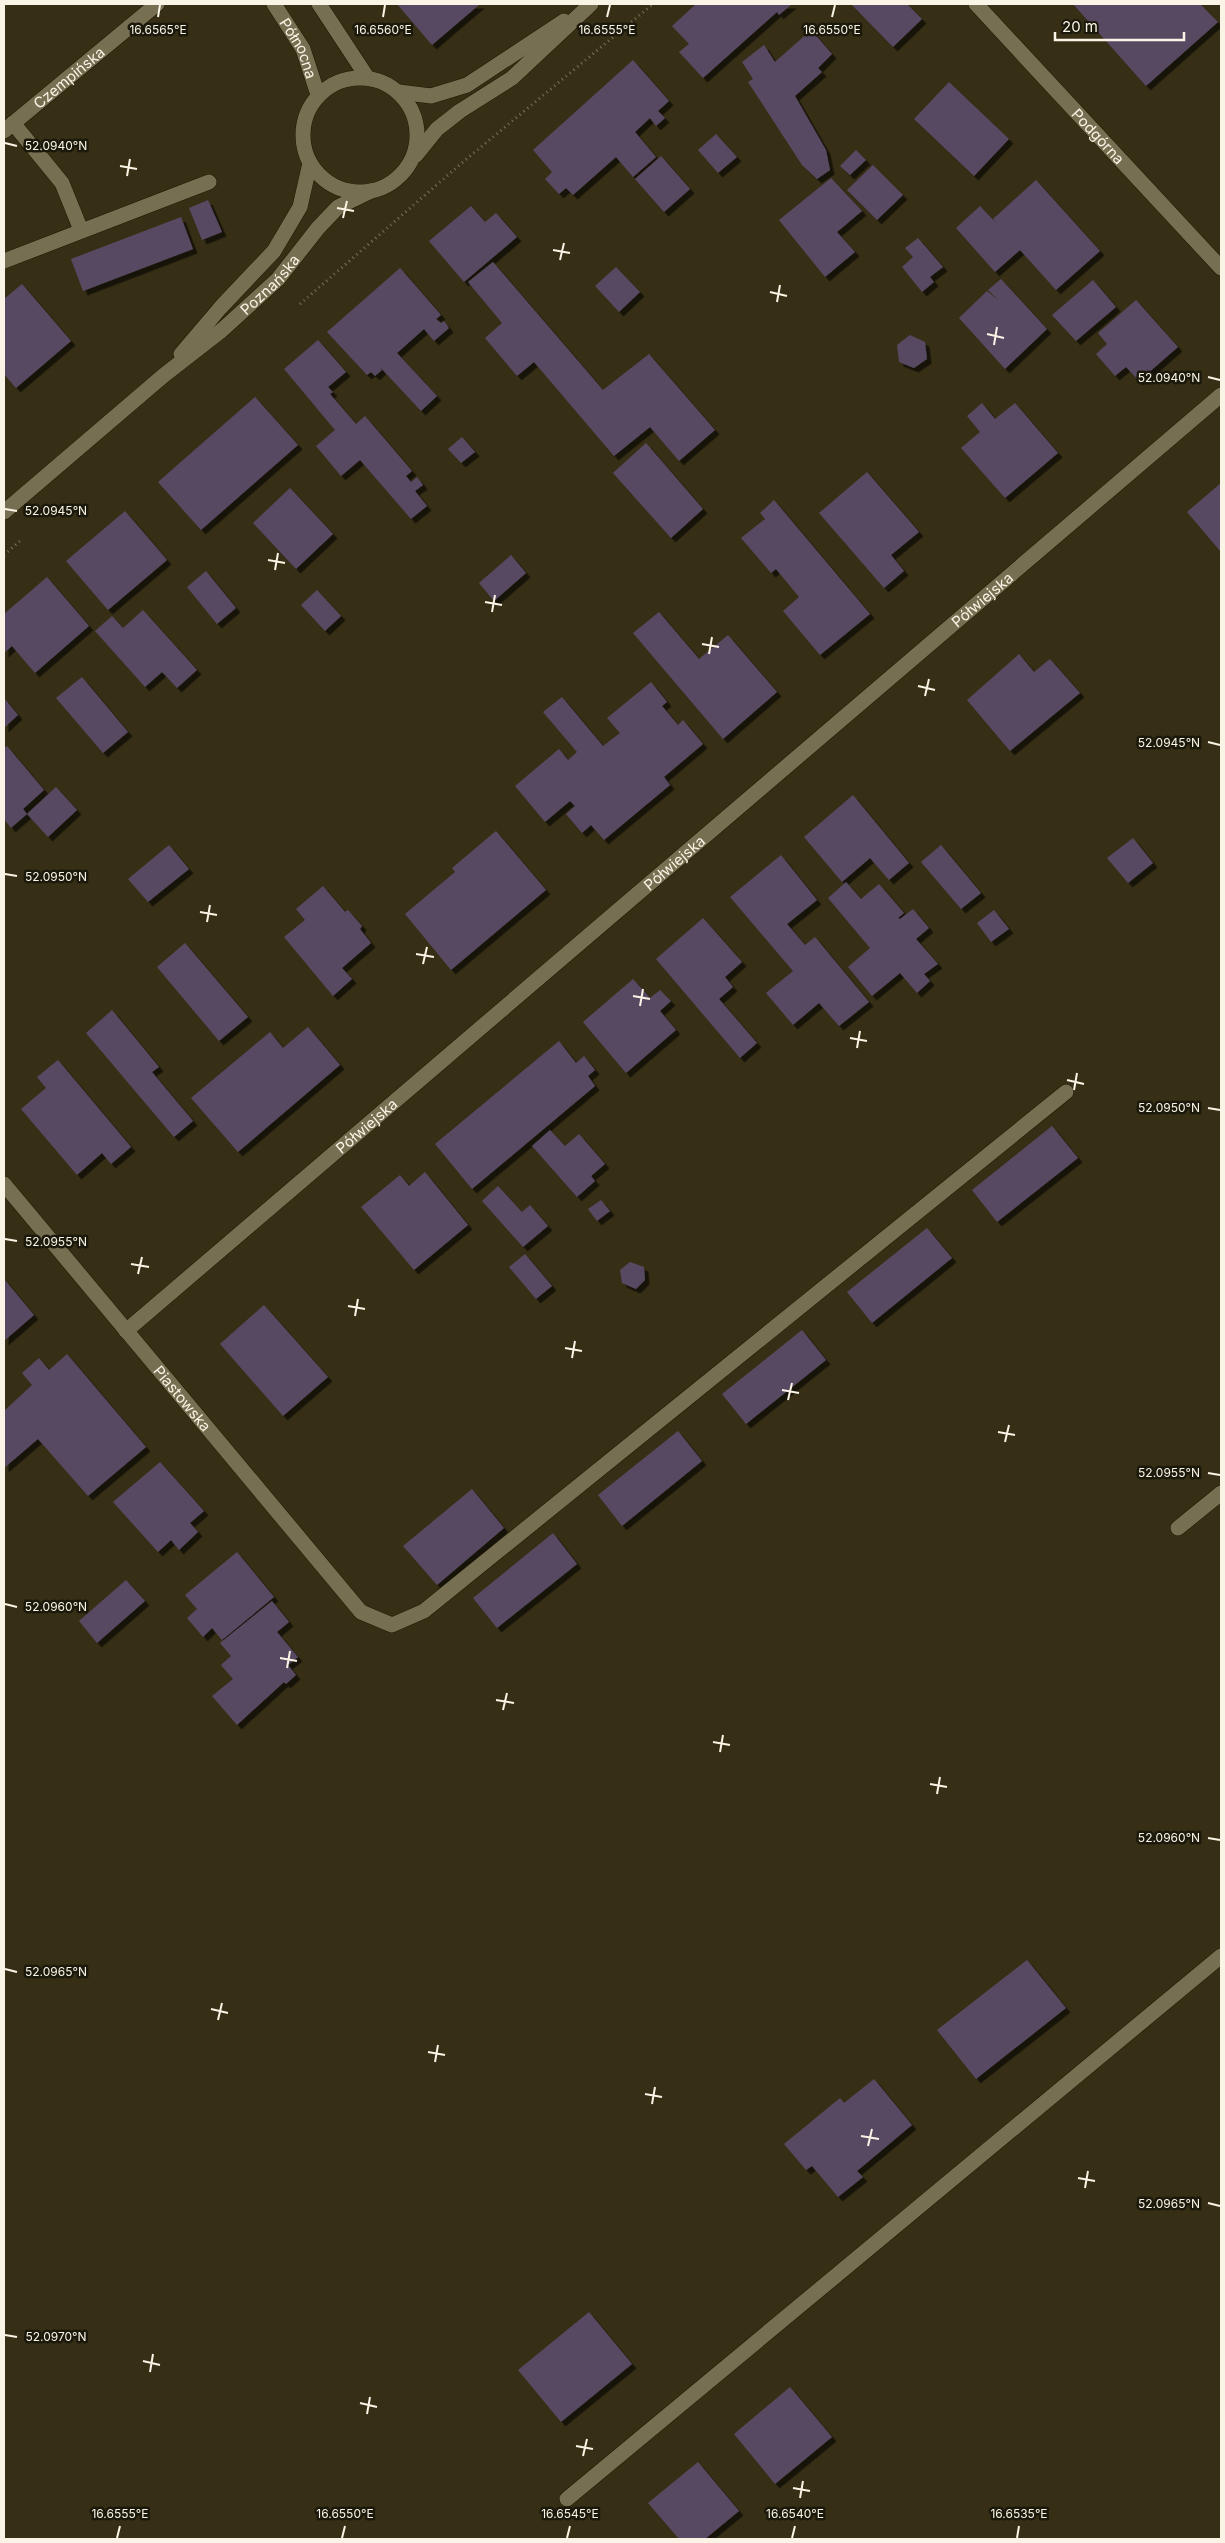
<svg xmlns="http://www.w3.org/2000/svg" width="1225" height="2543" font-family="Inter,sans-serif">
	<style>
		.building { fill: #584a63; filter: url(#shadow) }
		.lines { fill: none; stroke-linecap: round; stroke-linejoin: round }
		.service-casing { stroke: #1f1700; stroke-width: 16 }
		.minor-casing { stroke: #1f1700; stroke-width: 16 }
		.tertiary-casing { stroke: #1f1700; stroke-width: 16 }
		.path { stroke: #7a735c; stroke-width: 3; stroke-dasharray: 1 4; stroke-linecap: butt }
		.service { stroke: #776f52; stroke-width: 15 }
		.minor { stroke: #776f52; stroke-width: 15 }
		.tertiary { stroke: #776f52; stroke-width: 15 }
		.ticks { fill: none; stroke: #f9f4e5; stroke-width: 2 }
		.labels { text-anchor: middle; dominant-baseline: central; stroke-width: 5; stroke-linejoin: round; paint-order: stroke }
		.street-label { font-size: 15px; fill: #f9f4e5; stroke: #1b180c }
		.ticks-label { font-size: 12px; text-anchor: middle; fill: #f9f4e5; stroke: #1b180c; stroke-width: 5; stroke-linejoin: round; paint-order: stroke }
	</style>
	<defs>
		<filter id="shadow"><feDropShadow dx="4.5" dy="4.5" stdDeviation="0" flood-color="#0009"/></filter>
	</defs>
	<rect width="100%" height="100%" fill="#372f15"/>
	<path class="building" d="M 397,4 L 480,4 L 432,45 Z
		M 696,4 L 792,4 L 779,15 L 777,12 L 703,78 L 679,52 L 689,44 L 672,26 Z
		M 851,4 L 907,4 L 922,19 L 893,47 Z
		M 1073,4 L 1200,4 L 1218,22 L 1146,86 Z
		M 811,30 L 832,54 L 818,68 L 822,72 L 795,96 L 826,150 L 830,170 L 817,179 L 802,165 L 748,82 L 753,79 L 742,62 L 764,45 L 775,62 Z
		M 633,60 L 669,101 L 658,111 L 665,118 L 656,126 L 650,118 L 635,132 L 656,157 L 633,177 L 616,157 L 573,195 L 566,188 L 559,194 L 545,179 L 552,172 L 533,150 Z
		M 949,82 L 1009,139 L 974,176 L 914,119 Z
		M 716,134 L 737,157 L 718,173 L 698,150 Z
		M 856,150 L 866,160 L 850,175 L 840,166 Z
		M 661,156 L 690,189 L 664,212 L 635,179 Z
		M 873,165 L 903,195 L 877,220 L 847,190 Z
		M 831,178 L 862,211 L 837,232 L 855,252 L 825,277 L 779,220 Z
		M 1036,180 L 1100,251 L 1056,290 L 1020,250 L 995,272 L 956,228 L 980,206 L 998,225 L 993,219 Z
		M 208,200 L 222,232 L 202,240 L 189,208 Z
		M 471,206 L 485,222 L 496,213 L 517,237 L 464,282 L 429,241 Z
		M 181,217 L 193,249 L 83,291 L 71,259 Z
		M 918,238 L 943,267 L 930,277 L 934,282 L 922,292 L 902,267 L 913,257 L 905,248 Z
		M 493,262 L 603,390 L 649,354 L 715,430 L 679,461 L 650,427 L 614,456 L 534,362 L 517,376 L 485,338 L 502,323 L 468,282 Z
		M 616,267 L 640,292 L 619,312 L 595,286 Z
		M 400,268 L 441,315 L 436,319 L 441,323 L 444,321 L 449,328 L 434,341 L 424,329 L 397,353 L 437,396 L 421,411 L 379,366 L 382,370 L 375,376 L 371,372 L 367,375 L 327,332 Z
		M 1001,279 L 1047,329 L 1005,369 L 959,318 L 987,291 L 999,301 L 988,290 Z
		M 1093,280 L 1116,307 L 1076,341 L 1052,315 Z
		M 22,284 L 71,341 L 16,388 L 4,374 L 4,299 Z
		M 1136,300 L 1178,347 L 1139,381 L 1126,367 L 1115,376 L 1096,354 L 1107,344 L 1098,333 Z
		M 910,335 L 925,342 L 927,359 L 914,368 L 899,362 L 897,345 Z
		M 318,340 L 346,372 L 328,387 L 333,392 L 330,394 L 356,424 L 365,416 L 412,471 L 406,476 L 411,482 L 417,477 L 423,485 L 415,491 L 427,506 L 411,519 L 360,460 L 341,476 L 316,446 L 335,430 L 284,369 Z
		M 255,397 L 298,445 L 201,530 L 158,482 Z
		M 982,403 L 995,419 L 1015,403 L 1058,453 L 1005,498 L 961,448 L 980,432 L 967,416 Z
		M 462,437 L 475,452 L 461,463 L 448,449 Z
		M 646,443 L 703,509 L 671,538 L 613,473 Z
		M 867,472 L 919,532 L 891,555 L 904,571 L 884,588 L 819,513 Z
		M 1221,483 L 1221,552 L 1187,512 Z
		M 290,488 L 333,534 L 296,569 L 253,523 Z
		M 774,500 L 870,614 L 820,655 L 783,611 L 799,597 L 776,569 L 771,573 L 741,538 L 765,519 L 760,513 Z
		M 125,511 L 167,560 L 108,610 L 66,561 Z
		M 511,555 L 526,573 L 494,601 L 479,583 Z
		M 206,571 L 236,608 L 217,624 L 187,587 Z
		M 47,577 L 89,626 L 35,673 L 12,646 L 4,653 L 4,614 Z
		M 317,590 L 341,616 L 325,631 L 301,605 Z
		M 143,610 L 197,670 L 177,688 L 162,672 L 145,687 L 95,631 L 112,616 L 123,628 Z
		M 659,612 L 699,659 L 728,635 L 777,692 L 723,739 L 633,633 Z
		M 1019,654 L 1034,672 L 1050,659 L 1080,693 L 1010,751 L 967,700 Z
		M 82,677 L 128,732 L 103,753 L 56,698 Z
		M 651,682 L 667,702 L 662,706 L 678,725 L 683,720 L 703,744 L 664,777 L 670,785 L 604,840 L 591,825 L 582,833 L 566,814 L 575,806 L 570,801 L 545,822 L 515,786 L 559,749 L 568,760 L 577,752 L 543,712 L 562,697 L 603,746 L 620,733 L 607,718 Z
		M 4,698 L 18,715 L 4,728 Z
		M 7,746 L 44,790 L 23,809 L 27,814 L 56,787 L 77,810 L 48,837 L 27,814 L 11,828 L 4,819 L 4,748 Z
		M 853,795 L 909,863 L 889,880 L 870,858 L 842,882 L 804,837 Z
		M 496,831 L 546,890 L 451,970 L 405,914 L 455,872 L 452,868 Z
		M 1133,838 L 1153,863 L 1128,883 L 1107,858 Z
		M 169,845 L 189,869 L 148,902 L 128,879 Z
		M 941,845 L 981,893 L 961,909 L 921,862 Z
		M 781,855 L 817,900 L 787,924 L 805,945 L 815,937 L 869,1002 L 839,1026 L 819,1003 L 793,1025 L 766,993 L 793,971 L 730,897 Z
		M 846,882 L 861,899 L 879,884 L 904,913 L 898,918 L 900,919 L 913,909 L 929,928 L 916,939 L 938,964 L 924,974 L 930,981 L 917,993 L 900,973 L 872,996 L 848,967 L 870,948 L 828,898 Z
		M 323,886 L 345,912 L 348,910 L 362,926 L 360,929 L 371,943 L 342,968 L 352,979 L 333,996 L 284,937 L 305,920 L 296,909 Z
		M 994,910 L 1009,929 L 991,942 L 977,923 Z
		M 703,918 L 742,962 L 725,977 L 733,987 L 719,999 L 757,1043 L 740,1058 L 656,959 Z
		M 185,943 L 248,1017 L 219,1041 L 157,967 Z
		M 633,979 L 650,998 L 660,990 L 671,1001 L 660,1011 L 676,1030 L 626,1073 L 583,1022 Z
		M 112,1010 L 159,1067 L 152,1072 L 193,1121 L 174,1137 L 86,1033 Z
		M 308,1027 L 340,1065 L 238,1152 L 191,1098 L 270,1032 L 283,1048 Z
		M 559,1041 L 576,1063 L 584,1056 L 595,1070 L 588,1076 L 595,1086 L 472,1189 L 435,1144 Z
		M 58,1060 L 131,1147 L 111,1164 L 102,1153 L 77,1175 L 21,1109 L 46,1088 L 37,1077 Z
		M 1052,1126 L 1078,1158 L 997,1222 L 972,1190 Z
		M 550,1130 L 565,1146 L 579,1134 L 605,1164 L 591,1176 L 595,1181 L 577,1197 L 532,1146 Z
		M 425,1172 L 468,1225 L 414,1270 L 361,1207 L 400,1175 L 409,1186 Z
		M 498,1186 L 522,1212 L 530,1205 L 548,1226 L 523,1247 L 482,1201 Z
		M 601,1200 L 610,1211 L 597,1221 L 588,1209 Z
		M 927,1228 L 952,1258 L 872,1323 L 847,1292 Z
		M 525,1254 L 552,1286 L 536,1299 L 509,1267 Z
		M 630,1262 L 644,1267 L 645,1280 L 636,1289 L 622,1283 L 620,1270 Z
		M 4,1279 L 34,1315 L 4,1341 Z
		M 264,1305 L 328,1377 L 283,1416 L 220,1344 Z
		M 802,1330 L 826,1360 L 746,1424 L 722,1394 Z
		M 67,1354 L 146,1447 L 88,1496 L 38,1439 L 4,1468 L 4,1411 L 32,1385 L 22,1373 L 39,1358 L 49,1370 Z
		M 678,1431 L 702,1461 L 622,1526 L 598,1495 Z
		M 160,1462 L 204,1511 L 190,1523 L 198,1532 L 179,1550 L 171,1540 L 158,1552 L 113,1502 Z
		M 472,1489 L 504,1528 L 437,1585 L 403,1546 Z
		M 553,1533 L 577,1564 L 497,1628 L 473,1598 Z
		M 237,1552 L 274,1597 L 222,1640 L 212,1628 L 203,1637 L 187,1618 L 197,1609 L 185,1595 Z
		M 126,1580 L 145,1601 L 97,1643 L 79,1621 Z
		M 272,1601 L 289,1622 L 277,1632 L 298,1657 L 288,1665 L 296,1675 L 286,1684 L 284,1682 L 237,1725 L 212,1696 L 233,1679 L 221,1665 L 231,1656 L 220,1643 Z
		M 1027,1960 L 1066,2008 L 976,2079 L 937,2030 Z
		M 874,2079 L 912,2125 L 857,2171 L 863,2177 L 838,2197 L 812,2166 L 806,2170 L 784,2144 L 840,2098 L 844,2103 Z
		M 589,2312 L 632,2364 L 561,2422 L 518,2370 Z
		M 790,2387 L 832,2437 L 775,2484 L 734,2434 Z
		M 698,2462 L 739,2511 L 705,2539 L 679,2539 L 648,2503 Z"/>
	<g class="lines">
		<g class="service-casing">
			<path id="service" d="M 13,123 L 62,183 L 81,230
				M 4,261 L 209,182
				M 1178,1528 L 1221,1493
				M 361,1612 L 392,1625 L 424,1611 L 1066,1092
				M 567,2499 L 1221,1956"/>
		</g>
		<g class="minor-casing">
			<g id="minor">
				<path id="s1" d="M 976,4 L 1221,268"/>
				<path id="s2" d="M 4,131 L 157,4"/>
				<path id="s3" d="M 4,1184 L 361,1612"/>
				<path id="s4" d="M 126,1331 L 1221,395"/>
			</g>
		</g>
		<g class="tertiary-casing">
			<g id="tertiary">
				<path id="s5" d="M 274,4 L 303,49 L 318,95"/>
				<path d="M 319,4 L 367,77"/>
				<circle cx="360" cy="135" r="57"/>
				<path d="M 399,92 L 431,96 L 467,85 L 564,21"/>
				<path d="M 416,155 L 437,129 L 460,111 L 512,78 L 591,4"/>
				<path d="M 181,354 L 221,307 L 274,251 L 300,207 L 310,163"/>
				<path id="s6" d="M 4,512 L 163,376 L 222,330 L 278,279 L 318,228 L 338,207 L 371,191"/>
			</g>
		</g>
		<path class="path" d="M 300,304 L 463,162 L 653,4
			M 4,555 L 22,539"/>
		<use href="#service" class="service"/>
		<use href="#minor" class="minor"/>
		<use href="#tertiary" class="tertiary"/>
	</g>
	<path class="ticks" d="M 158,17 L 160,5M 383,17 L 385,5M 607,17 L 610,5M 832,17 L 835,5M 5,143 L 17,146M 120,166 L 137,169M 127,176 L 130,159M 337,208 L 354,211M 343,218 L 347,201M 553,250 L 570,253M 560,260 L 564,243M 770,292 L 787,296M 777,302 L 780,285M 987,334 L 1004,338M 994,345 L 997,327M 1208,377 L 1220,380M 5,509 L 17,511M 268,560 L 285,563M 275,570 L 278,553M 485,602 L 502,605M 492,612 L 495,595M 702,644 L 719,647M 709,654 L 712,637M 918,686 L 935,690M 925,696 L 929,679M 1208,742 L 1220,745M 5,874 L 17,876M 200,912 L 217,915M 207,922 L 210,905M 416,954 L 434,957M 423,964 L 427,947M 633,996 L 650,999M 640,1006 L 643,989M 850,1038 L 867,1041M 857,1048 L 860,1031M 1067,1080 L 1084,1084M 1074,1090 L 1077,1073M 1208,1108 L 1220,1110M 5,1239 L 17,1241M 131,1264 L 149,1267M 138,1274 L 142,1257M 348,1306 L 365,1309M 355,1316 L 358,1299M 565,1348 L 582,1351M 572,1358 L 575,1341M 782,1390 L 799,1393M 788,1400 L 792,1383M 998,1432 L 1015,1435M 1005,1442 L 1009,1425M 1208,1473 L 1220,1475M 5,1604 L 17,1607M 280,1658 L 297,1661M 287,1668 L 290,1651M 496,1700 L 514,1703M 503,1710 L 507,1693M 713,1742 L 730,1745M 720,1752 L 723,1735M 930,1784 L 947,1787M 937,1794 L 940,1777M 1208,1838 L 1220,1840M 5,1969 L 17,1972M 211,2009 L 228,2013M 218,2020 L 222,2003M 428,2052 L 445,2055M 435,2062 L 438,2045M 645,2094 L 662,2097M 652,2104 L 655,2087M 861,2136 L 879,2139M 868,2146 L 872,2129M 1078,2178 L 1095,2181M 1085,2188 L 1088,2171M 1208,2203 L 1220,2206M 5,2335 L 17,2337M 143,2361 L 160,2365M 150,2372 L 153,2354M 360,2403 L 377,2407M 367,2414 L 370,2397M 576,2446 L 593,2449M 583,2456 L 587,2439M 793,2488 L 810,2491M 800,2498 L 803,2481M 117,2538 L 120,2526M 342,2538 L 345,2526M 567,2538 L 570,2526M 792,2538 L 795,2526M 1017,2538 L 1019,2526"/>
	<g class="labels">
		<g class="street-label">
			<text stroke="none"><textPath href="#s5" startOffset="51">Północna</textPath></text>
			<text stroke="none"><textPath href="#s2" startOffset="84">Czempińska</textPath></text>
			<text stroke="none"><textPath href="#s1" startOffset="180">Podgórna</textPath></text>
			<text stroke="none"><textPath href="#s6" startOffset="350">Poznańska</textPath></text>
			<text stroke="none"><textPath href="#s4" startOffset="1126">Półwiejska</textPath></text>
			<text stroke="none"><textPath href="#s4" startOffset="721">Półwiejska</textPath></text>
			<text stroke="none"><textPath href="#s4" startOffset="316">Półwiejska</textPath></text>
			<text stroke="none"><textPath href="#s3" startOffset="279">Piastowska</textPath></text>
		</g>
	</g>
	<g class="ticks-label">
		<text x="158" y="34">16.6565°E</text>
		<text x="383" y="34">16.6560°E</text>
		<text x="607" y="34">16.6555°E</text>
		<text x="832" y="34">16.6550°E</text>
		<text x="56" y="150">52.0940°N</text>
		<text x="1169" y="382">52.0940°N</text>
		<text x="56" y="515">52.0945°N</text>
		<text x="1169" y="747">52.0945°N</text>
		<text x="56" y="881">52.0950°N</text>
		<text x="1169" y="1112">52.0950°N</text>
		<text x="56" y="1246">52.0955°N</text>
		<text x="1169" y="1477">52.0955°N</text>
		<text x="56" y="1611">52.0960°N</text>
		<text x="1169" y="1842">52.0960°N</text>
		<text x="56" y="1976">52.0965°N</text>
		<text x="1169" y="2208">52.0965°N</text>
		<text x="56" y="2341">52.0970°N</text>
		<text x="120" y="2518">16.6555°E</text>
		<text x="345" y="2518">16.6550°E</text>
		<text x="570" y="2518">16.6545°E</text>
		<text x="795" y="2518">16.6540°E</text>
		<text x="1019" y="2518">16.6535°E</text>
	</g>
	<rect width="1225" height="2543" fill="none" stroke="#f9f4e5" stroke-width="10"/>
	<path d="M1055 32v8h129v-8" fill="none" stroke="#f9f4e5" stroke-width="2.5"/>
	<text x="1062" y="32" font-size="15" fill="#f9f4e5" stroke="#1b180c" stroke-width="4" paint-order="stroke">20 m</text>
</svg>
